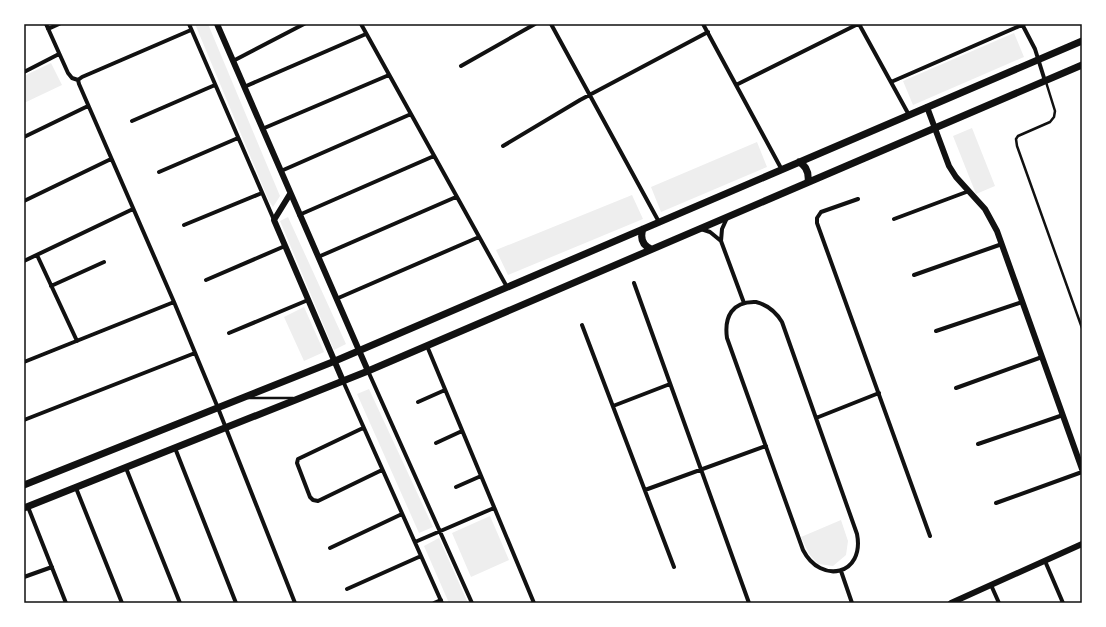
<svg xmlns="http://www.w3.org/2000/svg" width="1106" height="627" font-family="'Asap Condensed',sans-serif">
	<style>
		.green { fill: #eee }
		.lines { fill: none; stroke-linecap: round; stroke-linejoin: round }
		.service { stroke: #111; stroke-width: 2.5 }
		.minor { stroke: #111; stroke-width: 4 }
		.tertiary { stroke: #111; stroke-width: 6 }
		.secondary { stroke: #111; stroke-width: 7 }
		.neatline { fill: none; stroke: #111; stroke-width: 1.5 }
	</style>
	<rect width="100%" height="100%" fill="#fff"/>
	<path class="green" d="M 195,24 L 208,24 L 280,196 L 273,207 L 269,201 Z
		M 1014,33 L 1024,57 L 913,105 L 903,81 Z
		M 51,63 L 62,85 L 24,103 L 24,76 Z
		M 972,128 L 995,186 L 976,194 L 953,136 Z
		M 757,142 L 767,167 L 661,212 L 651,187 Z
		M 632,195 L 643,219 L 508,275 L 496,250 Z
		M 288,217 L 346,344 L 334,350 L 280,221 Z
		M 304,307 L 324,352 L 304,361 L 284,317 Z
		M 369,389 L 433,527 L 419,533 L 357,394 Z
		M 490,516 L 509,560 L 471,577 L 452,533 Z
		M 841,520 L 848,541 L 846,555 L 833,566 L 818,564 L 809,554 L 801,537 Z
		M 439,538 L 468,603 L 449,603 L 424,546 Z"/>
	<g class="lines">
		<path class="service" d="M 1046,82 L 1055,111 L 1054,117 L 1050,122 L 1018,136 L 1016,139 L 1017,146 L 1082,328
			M 248,398 L 293,398"/>
		<path class="minor" d="M 46,24 L 68,73 L 72,78 L 78,80
			M 189,24 L 274,220
			M 361,24 L 507,287
			M 551,24 L 659,222
			M 703,24 L 782,170
			M 859,24 L 909,115
			M 1022,24 L 1035,49 L 1045,81
			M 48,29 L 59,24
			M 233,61 L 304,24
			M 461,66 L 535,24
			M 24,72 L 59,54
			M 78,80 L 79,84 L 174,302 L 218,408 L 295,603
			M 78,80 L 82,77 L 191,30
			M 891,82 L 1024,24
			M 736,85 L 858,24
			M 244,87 L 366,34
			M 132,121 L 215,85
			M 262,129 L 389,75
			M 24,137 L 88,106
			M 503,146 L 580,100 L 708,32
			M 281,171 L 411,114
			M 159,172 L 238,138
			M 858,199 L 821,212 L 817,218 L 817,223 L 930,536
			M 24,201 L 111,159
			M 299,215 L 434,156
			M 727,218 L 722,229 L 721,241 L 744,303
			M 894,219 L 969,191
			M 184,225 L 262,193
			M 701,229 L 710,232 L 721,241
			M 37,255 L 77,341
			M 318,257 L 456,197
			M 24,261 L 133,209
			M 914,275 L 1002,244
			M 206,280 L 285,246
			M 634,283 L 749,603
			M 51,286 L 104,262
			M 336,299 L 479,237
			M 756,302 C 768,305 776,312 782,322 L 857,534 C 865,575 821,585 803,550 L 727,338 C 724,317 732,301 756,302 Z
			M 582,325 L 674,567
			M 936,331 L 1022,302
			M 229,333 L 308,300
			M 427,346 L 534,603
			M 24,362 L 174,302
			M 368,371 L 472,603
			M 343,381 L 442,603
			M 956,388 L 1042,357
			M 418,402 L 445,390
			M 613,406 L 670,384
			M 816,418 L 879,393
			M 24,420 L 195,353
			M 363,428 L 298,459 L 297,463 L 310,497 L 313,500 L 318,501 L 382,470
			M 436,443 L 462,431
			M 978,444 L 1063,415
			M 175,448 L 236,603
			M 126,468 L 180,603
			M 456,487 L 481,476
			M 76,488 L 122,603
			M 645,490 L 766,446
			M 996,503 L 1082,472
			M 28,507 L 66,603
			M 415,542 L 494,508
			M 330,548 L 402,514
			M 1045,561 L 1063,603
			M 841,571 L 852,603
			M 24,577 L 52,567
			M 991,585 L 999,603
			M 347,589 L 421,556
			M 434,603 L 441,600"/>
		<path class="tertiary" d="M 217,24 L 368,371
			M 927,107 L 949,166 L 956,177 L 985,209 L 997,231 L 1082,469
			M 290,194 L 274,220 L 343,381
			M 951,603 L 1082,544"/>
		<path class="secondary" d="M 799,162 C 807,166 809,173 808,182
			M 643,229 C 640,238 642,245 651,249
			M 24,485 L 335,361 L 1082,41
			M 24,508 L 368,371 L 1082,65"/>
	</g>
	<rect width="1106" height="627" fill="none" stroke="#ffffff" stroke-width="50"/>
	<rect x="25" y="25" width="1056" height="577" class="neatline"/>
</svg>
